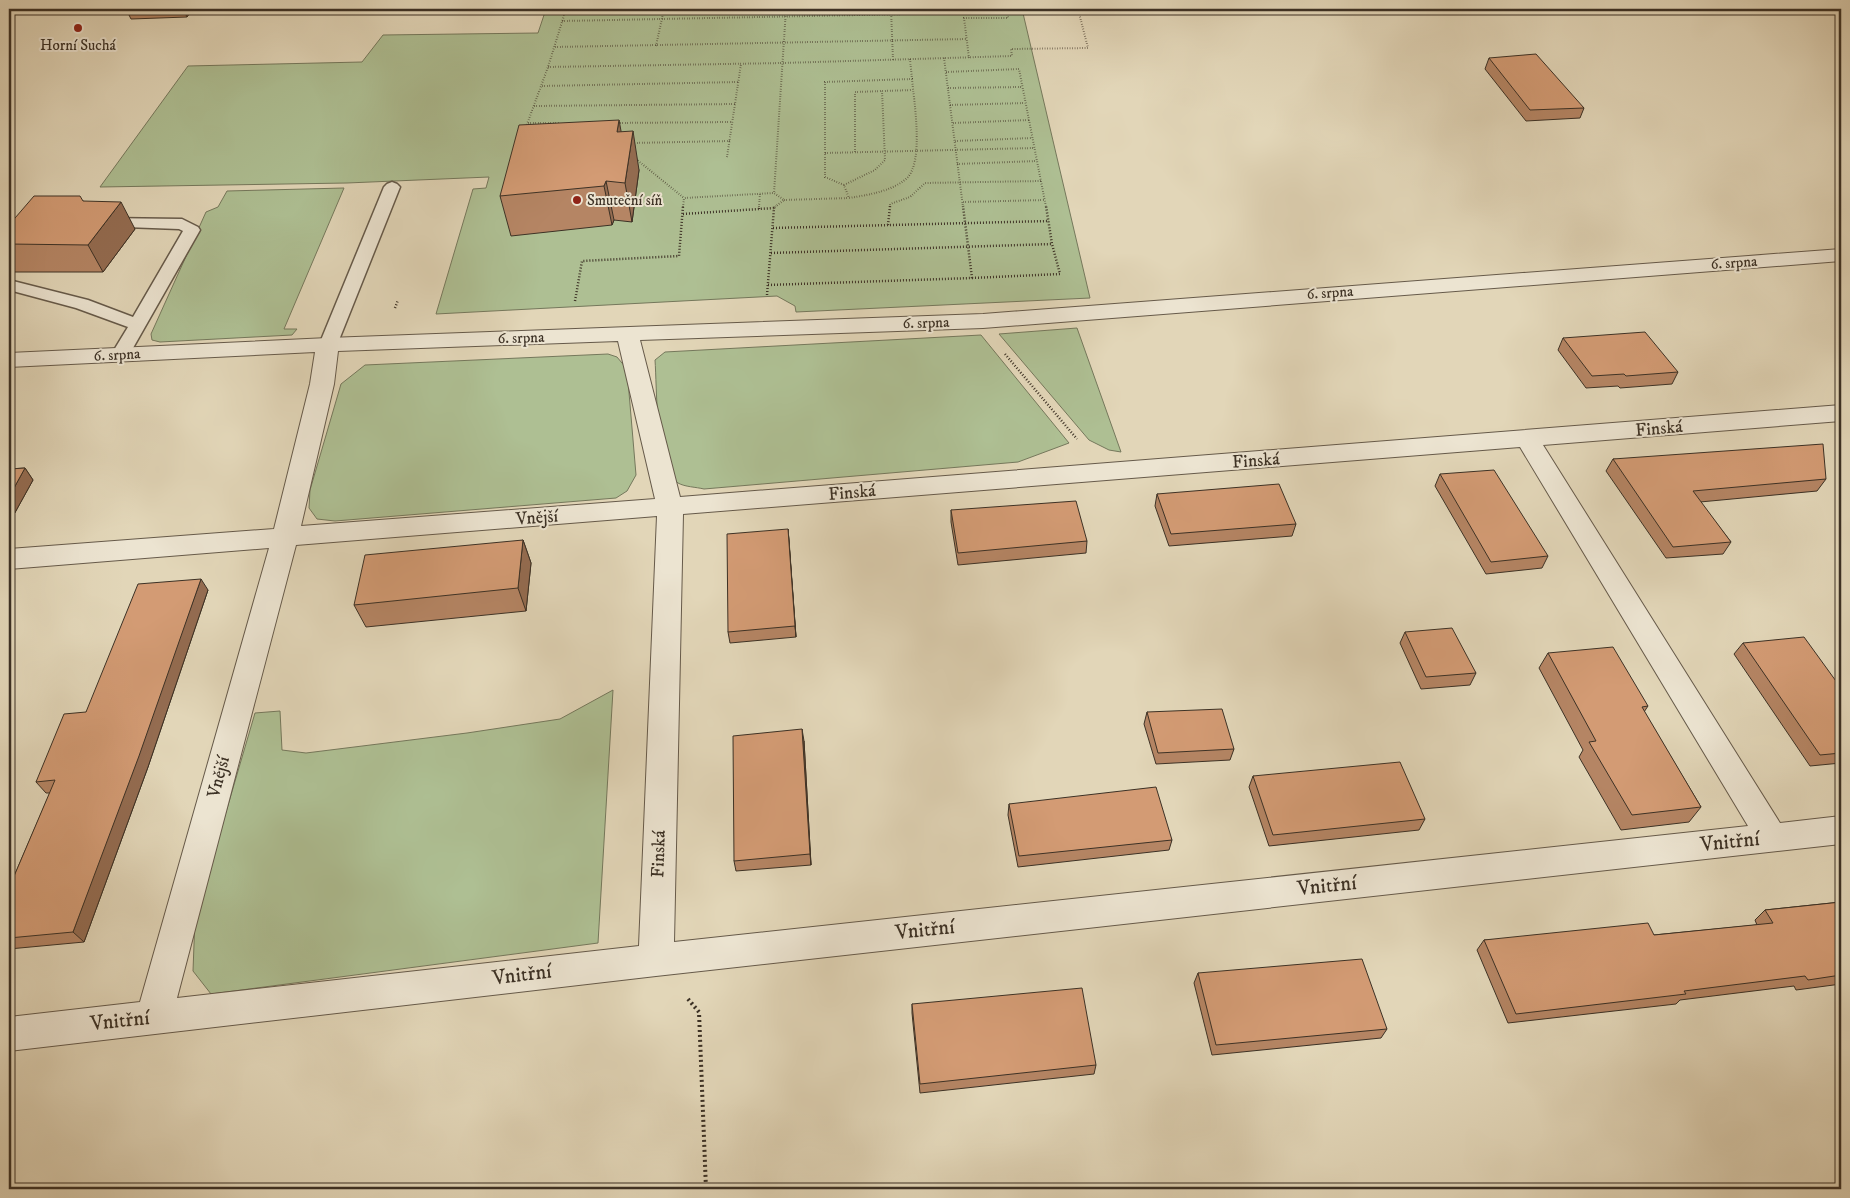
<svg xmlns="http://www.w3.org/2000/svg" width="1850" height="1198" font-family="'IM FELL DW Pica',serif">
	<style>
		.green { fill: #aebf93; stroke: #75785c }
		.lines { fill: none; stroke-linecap: round; stroke-linejoin: round }
		.lane-casing { stroke: #665a4a; stroke-width: 3 }
		.street-casing { stroke: #665a4a; stroke-width: 2 }
		.path-far2 { stroke: #3c3125; stroke-width: 2; stroke-dasharray: 0.5 2; stroke-linecap: butt }
		.path-far1 { stroke: #3c3125; stroke-width: 2.5; stroke-dasharray: 1 2; stroke-linecap: butt }
		.path { stroke: #3c3125; stroke-width: 4; stroke-dasharray: 2 3; stroke-linecap: butt }
		.lane { fill: #ece4d1; fill-rule: evenodd }
		.street { fill: #ece4d1; fill-rule: evenodd }
		.wall { fill: #b58564; stroke: #3c3125 }
		.shaded-wall { fill: #946c51; stroke: #3c3125 }
		.building { fill: #d39b74; stroke: #3c3125 }
		.poi-dot { fill: #8f2418; stroke: #ece4d1; stroke-width: 2 }
		.labels { text-anchor: middle; dominant-baseline: central; stroke-width: 4; stroke-linejoin: round; paint-order: stroke }
		.far-poi-label { font-size: 15px; fill: #3c3125; stroke: #ece4d1 }
		.far-street-label { font-size: 15px; fill: #3c3125; stroke: #ece4d1 }
		.street-label { font-size: 18px; fill: #3c3125; stroke: #ece4d1 }
		.near-street-label { font-size: 21px; fill: #3c3125; stroke: #ece4d1 }
	</style>
	<rect width="100%" height="100%" fill="#e2d6b8"/>
	<filter id="stains"><feTurbulence type="fractalNoise" baseFrequency=".004" numOctaves="4"/><feColorMatrix values="0 0 0 0 .2 0 0 0 0 .09 0 0 0 0 .02 0 0 0 .5 -.17"/></filter>
	<radialGradient id="worn" r=".72"><stop offset=".6" stop-color="#630" stop-opacity="0"/><stop offset="1" stop-color="#630" stop-opacity=".3"/></radialGradient>
	<path class="green" d="M 546,9 L 1022,9 L 1090,298 L 796,312 L 795,306 L 777,296 L 436,314 L 473,189 L 486,188 L 489,177 L 347,183 L 100,187 L 188,66 L 362,62 L 383,35 L 538,33 Z
		M 344,188 L 284,329 L 297,329 L 292,335 L 160,342 L 152,340 L 151,334 L 206,212 L 218,207 L 227,191 Z
		M 1077,328 L 1121,452 L 1109,450 L 1089,440 L 999,334 Z
		M 981,335 L 1069,443 L 1018,462 L 704,489 C 696,487 685,487 678,483 C 655,468 657,386 655,360 L 665,352 Z
		M 608,354 L 617,357 L 627,369 L 636,475 L 627,491 L 616,498 L 335,521 L 317,519 L 309,508 L 310,490 L 341,384 L 365,365 Z
		M 613,690 L 598,943 L 211,994 L 193,971 L 195,918 L 255,713 L 280,711 L 282,750 L 306,753 L 467,733 L 560,719 Z"/>
	<g class="lines">
		<g class="lane-casing">
			<path id="lane" d="M 392,182 L 397,184 L 400,187 L 337,345 L 334,349 L 328,350 L 322,349 L 319,345 L 384,187 L 387,184 Z
				M 104,218 L 182,219 L 198,227 L 200,230 L 129,355 L 126,359 L 120,360 L 114,359 L 111,355 L 128,327 L 76,308 L 9,290 L 9,280 L 88,300 L 133,317 L 183,231 L 179,229 L 98,226 L 96,223 L 98,220 Z"/>
		</g>
		<g class="street-casing">
			<path id="street" d="M 1841,249 L 1841,261 L 983,328 L 640,340 L 680,497 L 1841,405 L 1841,421 L 1543,445 L 1780,823 L 1841,816 L 1841,844 L 656,976 L 9,1051 L 9,1017 L 140,1002 L 269,548 L 9,569 L 9,549 L 274,529 L 310,384 L 315,352 L 9,367 L 9,353 L 328,338 L 983,314 ZM 618,341 L 655,499 L 301,526 L 334,384 L 338,351 ZM 1520,447 L 1748,826 L 674,942 L 683,514 ZM 657,516 L 639,946 L 177,998 L 296,545 Z"/>
		</g>
		<path class="path-far2" d="M 891,9 L 893,60
			M 562,21 L 1007,12
			M 656,46 L 664,9
			M 555,47 L 967,39
			M 944,58 L 963,207
			M 969,58 L 964,18 L 1008,18 L 1006,9
			M 910,59 L 912,79
			M 548,67 L 783,63 L 1012,56 L 1011,49 L 1088,48 L 1078,9
			M 946,72 L 1019,69 L 1046,207
			M 912,79 C 914,101 924,162 907,178 C 893,191 868,195 849,198 L 844,185 L 825,177 L 825,82 Z
			M 542,86 L 738,82
			M 948,88 L 1022,87
			M 950,105 L 1025,103
			M 534,106 L 735,104
			M 528,123 L 559,123
			M 615,123 L 732,122
			M 953,123 L 1029,120
			M 526,127 L 548,67 L 566,9
			M 955,141 L 1032,138
			M 632,143 L 730,141
			M 855,152 L 855,92 L 912,90
			M 825,153 L 1034,148
			M 727,157 L 741,64
			M 636,159 L 684,198
			M 957,164 L 1037,161
			M 844,185 L 875,170 L 885,160 L 882,91
			M 784,200 L 849,198
			M 963,202 L 1045,200
			M 683,207 L 684,198 L 774,193
			M 759,207 L 760,193
			M 775,207 L 784,200 L 774,193 L 786,9
			M 890,207 L 890,204 L 910,197 L 925,183 L 1041,181"/>
		<path class="path-far1" d="M 759,209 L 759,206
			M 683,214 L 774,208
			M 888,225 L 890,206
			M 773,228 L 1049,221
			M 771,253 L 1052,244
			M 972,278 L 1060,274 L 1052,244 L 1046,206
			M 768,285 L 972,278 L 963,206
			M 767,295 L 774,208 L 776,206
			M 575,301 L 582,261 L 679,256 L 683,206
			M 395,308 L 398,300
			M 1005,354 L 1077,439"/>
		<path class="path" d="M 688,999 L 699,1012 L 706,1189"/>
		<use href="#lane" class="lane"/>
		<use href="#street" class="street"/>
	</g>
	<path class="wall" d="M 126,9 L 192,9 L 187,17 L 131,19 Z
		M 1489,58 L 1584,108 L 1580,118 L 1526,121 L 1485,69 Z
		M 621,132 L 639,170 L 632,222 L 614,220 L 612,225 L 511,236 L 500,196 Z
		M 83,201 L 135,229 L 103,272 L 9,272 L 9,225 Z
		M 1563,338 L 1678,372 L 1672,384 L 1620,388 L 1618,386 L 1586,388 L 1558,350 Z
		M 1613,459 L 1826,479 L 1817,491 L 1700,502 L 1731,542 L 1723,554 L 1666,558 L 1606,471 Z
		M 25,468 L 33,480 L 12,518 L 9,519 L 9,469 Z
		M 1440,474 L 1548,556 L 1542,568 L 1486,574 L 1435,486 Z
		M 1157,494 L 1296,524 L 1292,536 L 1169,546 L 1155,506 Z
		M 951,510 L 1087,541 L 1086,553 L 958,565 L 951,522 Z
		M 788,529 L 796,637 L 730,643 L 728,632 Z
		M 523,540 L 531,563 L 526,611 L 366,627 L 354,605 Z
		M 208,590 L 148,767 L 84,942 L 9,949 L 9,888 L 50,793 L 46,793 L 36,782 L 86,712 Z
		M 1405,632 L 1476,673 L 1470,685 L 1421,689 L 1400,643 Z
		M 1743,643 L 1841,688 L 1841,763 L 1810,766 L 1734,654 Z
		M 1548,653 L 1648,706 L 1644,712 L 1701,807 L 1689,822 L 1621,830 L 1579,757 L 1583,750 L 1539,668 Z
		M 1147,712 L 1234,749 L 1230,760 L 1156,764 L 1144,724 Z
		M 804,741 L 811,865 L 736,871 L 734,861 Z
		M 1253,776 L 1425,819 L 1419,830 L 1269,846 L 1249,787 Z
		M 1009,804 L 1172,840 L 1169,850 L 1018,867 L 1008,815 Z
		M 1841,902 L 1841,984 L 1796,990 L 1794,986 L 1680,1000 L 1676,1004 L 1508,1023 L 1477,950 L 1484,940 L 1654,935 L 1757,925 L 1755,920 L 1765,910 Z
		M 1198,973 L 1387,1029 L 1381,1038 L 1212,1055 L 1194,983 Z
		M 912,1004 L 1096,1065 L 1094,1074 L 920,1093 L 912,1013 Z"/>
	<path class="shaded-wall" d="M 183,9 L 192,9 L 187,17 Z
		M 619,120 L 626,158 L 617,132 Z
		M 633,131 L 639,170 L 632,222 L 625,183 Z
		M 606,181 L 614,220 L 612,225 L 604,186 Z
		M 121,202 L 135,229 L 103,272 L 88,245 Z
		M 25,468 L 33,480 L 12,518 L 9,514 L 9,497 Z
		M 788,529 L 789,540 L 796,637 L 795,626 Z
		M 523,540 L 531,563 L 526,611 L 518,588 Z
		M 201,579 L 208,590 L 148,767 L 84,942 L 73,932 Z
		M 802,729 L 804,741 L 811,865 L 810,854 Z"/>
	<path class="building" d="M 1536,54 L 1584,108 L 1530,110 L 1489,58 Z
		M 619,120 L 617,132 L 633,131 L 625,183 L 606,181 L 604,186 L 500,196 L 519,125 Z
		M 34,196 L 80,196 L 83,201 L 121,202 L 88,245 L 9,244 L 9,225 Z
		M 1645,332 L 1678,372 L 1626,376 L 1624,374 L 1592,376 L 1563,338 Z
		M 1823,444 L 1826,479 L 1693,491 L 1731,542 L 1673,547 L 1613,459 Z
		M 25,468 L 9,497 L 9,469 Z
		M 1494,470 L 1548,556 L 1491,562 L 1440,474 Z
		M 1279,484 L 1296,524 L 1171,534 L 1157,494 Z
		M 1076,501 L 1087,541 L 958,553 L 951,510 Z
		M 788,529 L 795,626 L 728,632 L 727,534 Z
		M 523,540 L 518,588 L 354,605 L 365,555 Z
		M 201,579 L 139,756 L 73,932 L 9,938 L 9,888 L 55,780 L 36,782 L 64,714 L 86,712 L 138,584 Z
		M 1452,628 L 1476,673 L 1426,677 L 1405,632 Z
		M 1804,637 L 1841,688 L 1841,692 L 1839,692 L 1841,694 L 1841,753 L 1820,755 L 1743,643 Z
		M 1613,647 L 1648,706 L 1642,707 L 1701,807 L 1632,815 L 1589,742 L 1596,741 L 1548,653 Z
		M 1222,709 L 1234,749 L 1158,753 L 1147,712 Z
		M 802,729 L 810,854 L 734,861 L 733,736 Z
		M 1400,762 L 1425,819 L 1273,835 L 1253,776 Z
		M 1156,787 L 1172,840 L 1019,856 L 1009,804 Z
		M 1841,902 L 1841,975 L 1808,980 L 1805,976 L 1684,991 L 1686,994 L 1516,1014 L 1484,940 L 1648,923 L 1654,935 L 1773,923 L 1765,910 Z
		M 1362,959 L 1387,1029 L 1216,1045 L 1198,973 Z
		M 1082,988 L 1096,1065 L 920,1084 L 912,1004 Z"/>
	<g class="poi-dot">
		<circle cx="78" cy="28" r="5"/>
		<circle cx="577" cy="200" r="5"/>
	</g>
	<g class="labels">
		<g class="far-poi-label">
			<text x="78" y="45">Horní Suchá</text>
			<text x="587" y="200" text-anchor="start">Smuteční síň</text>
		</g>
		<g class="far-street-label">
			<text transform="translate(1734 263) rotate(-4)">6. srpna</text>
			<text transform="translate(1330 293) rotate(-4)">6. srpna</text>
			<text transform="translate(926 323) rotate(-2)">6. srpna</text>
			<text transform="translate(521 338) rotate(-2)">6. srpna</text>
			<text transform="translate(117 355) rotate(-3)">6. srpna</text>
		</g>
		<g class="street-label">
			<text transform="translate(1659 429) rotate(-5)">Finská</text>
			<text transform="translate(1256 461) rotate(-4)">Finská</text>
			<text transform="translate(852 493) rotate(-5)">Finská</text>
			<text transform="translate(537 518) rotate(-4)">Vnější</text>
			<text transform="translate(219 777) rotate(-75)">Vnější</text>
			<text transform="translate(659 854) rotate(-88)">Finská</text>
		</g>
		<g class="near-street-label">
			<text transform="translate(1730 842) rotate(-6)">Vnitřní</text>
			<text transform="translate(1327 886) rotate(-6)">Vnitřní</text>
			<text transform="translate(925 930) rotate(-6)">Vnitřní</text>
			<text transform="translate(522 975) rotate(-7)">Vnitřní</text>
			<text transform="translate(120 1021) rotate(-6)">Vnitřní</text>
		</g>
	</g>
	<rect width="1850" height="1198" fill="none" stroke="#e2d6b8" stroke-width="30"/>
	<rect x="10" y="10" width="1830" height="1178" fill="none" stroke="#3c3125" stroke-width="2.5"/>
	<rect x="15" y="15" width="1820" height="1168" fill="none" stroke="#3c3125"/>
	<rect width="100%" height="100%" filter="url(#stains)"/>
	<rect width="100%" height="100%" fill="url(#worn)"/>
</svg>
